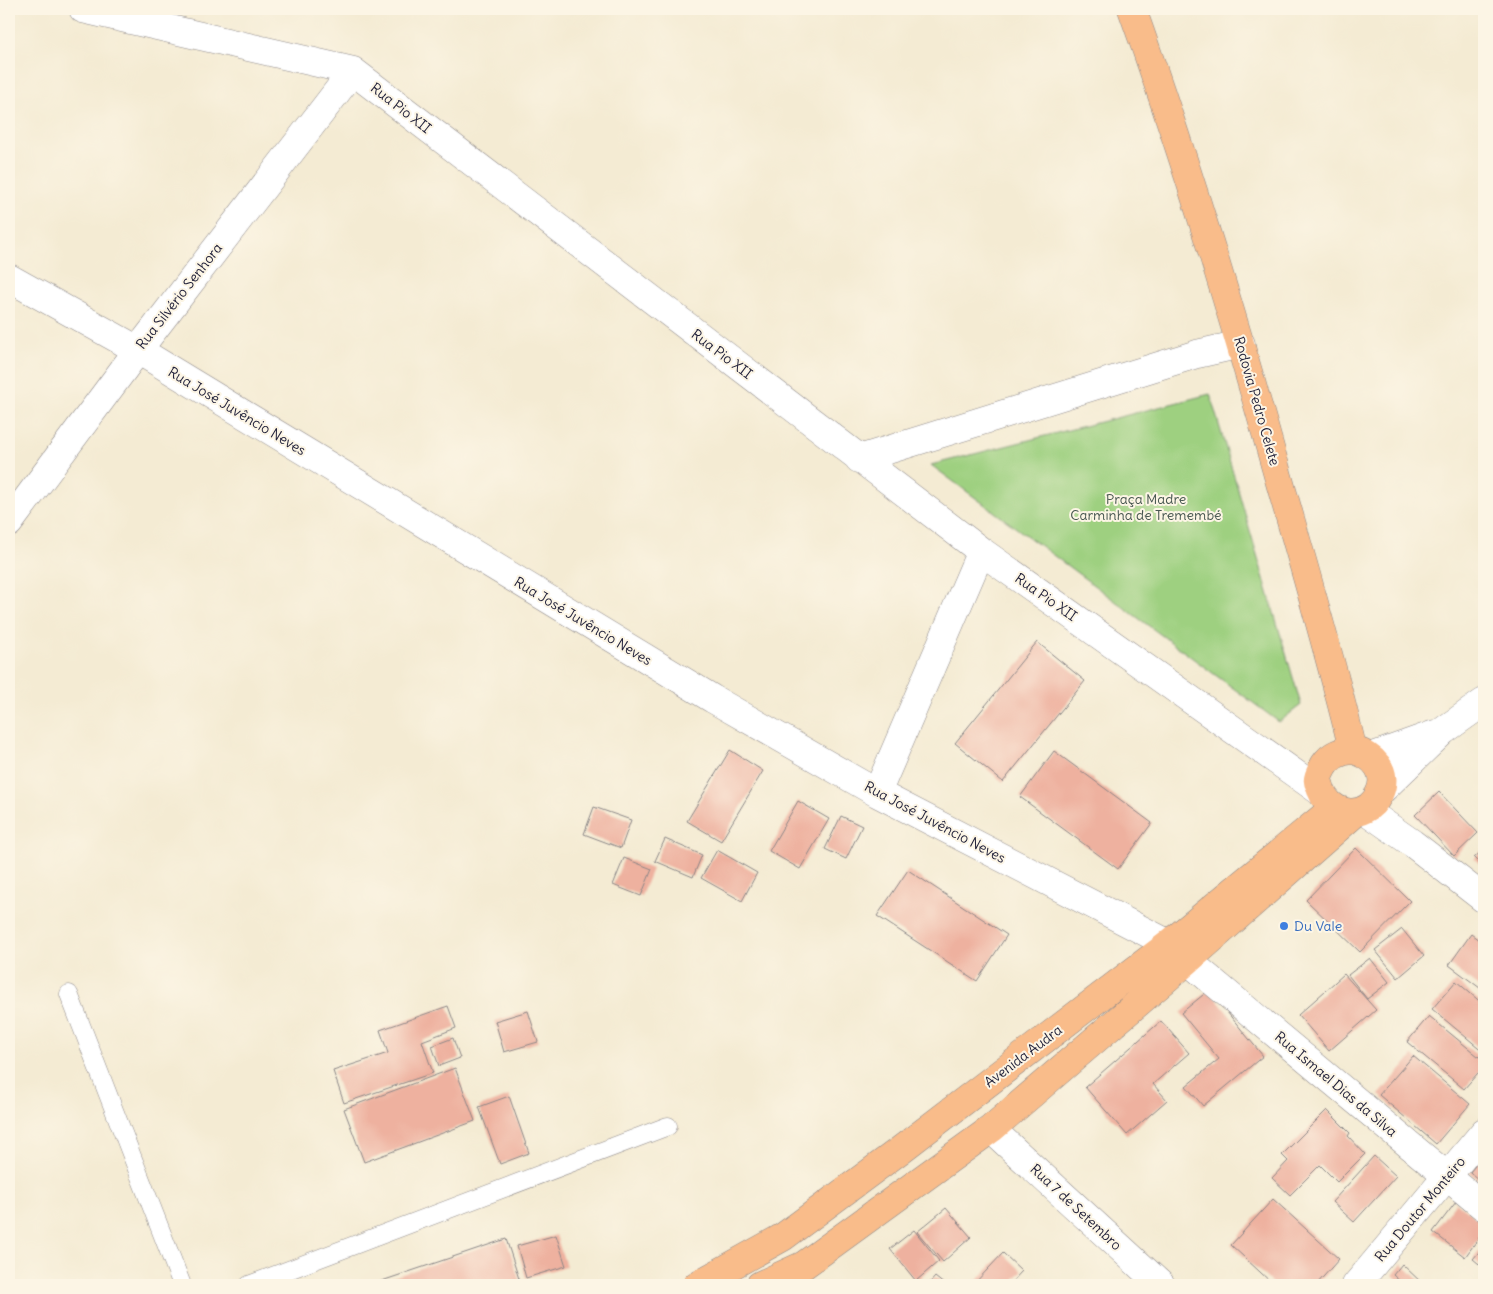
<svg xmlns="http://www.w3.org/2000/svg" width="1493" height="1294" font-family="Delius,sans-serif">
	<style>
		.green { fill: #9ed080; stroke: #60795e }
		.building { fill: #eeb19f }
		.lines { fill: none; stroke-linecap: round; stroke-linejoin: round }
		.service-casing { stroke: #8b8687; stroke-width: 19 }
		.minor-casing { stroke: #8b8687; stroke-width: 29 }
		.tertiary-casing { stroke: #8b8687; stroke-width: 29 }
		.primary-casing { stroke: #8b8687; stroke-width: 29 }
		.service { stroke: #fff; stroke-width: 18 }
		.minor { stroke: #fff; stroke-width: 28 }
		.tertiary { stroke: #fff; stroke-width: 28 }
		.primary { stroke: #f9bc8a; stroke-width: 28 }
		.shop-dot { fill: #3f7fe0; stroke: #fcf5e5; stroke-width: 2 }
		.labels { text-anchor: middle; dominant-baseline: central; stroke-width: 4; stroke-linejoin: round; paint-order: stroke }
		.street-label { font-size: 14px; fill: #22223b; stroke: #fcf5e5 }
		.park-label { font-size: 14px; fill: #475650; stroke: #fcf5e5 }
		.shop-label { font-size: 14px; fill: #366cbe; stroke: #fcf5e5; text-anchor: start }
	</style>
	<rect width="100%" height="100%" fill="#fcf5e5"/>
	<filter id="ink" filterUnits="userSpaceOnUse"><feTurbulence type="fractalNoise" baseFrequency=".02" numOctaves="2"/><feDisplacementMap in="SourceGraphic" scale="10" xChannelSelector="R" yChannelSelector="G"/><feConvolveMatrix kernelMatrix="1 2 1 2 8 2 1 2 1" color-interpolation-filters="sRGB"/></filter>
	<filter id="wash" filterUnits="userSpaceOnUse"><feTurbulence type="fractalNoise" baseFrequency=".0096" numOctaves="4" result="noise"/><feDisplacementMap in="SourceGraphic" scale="20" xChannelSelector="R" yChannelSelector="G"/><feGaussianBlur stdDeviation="1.12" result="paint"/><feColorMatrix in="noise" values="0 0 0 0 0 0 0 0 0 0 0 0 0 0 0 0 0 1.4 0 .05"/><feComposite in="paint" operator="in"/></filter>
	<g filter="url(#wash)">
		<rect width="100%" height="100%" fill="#f4ebd3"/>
		<path class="green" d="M 1210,394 L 1301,705 L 1279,722 L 931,465 Z"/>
		<g id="blocks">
			<path class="building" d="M 1037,642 L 1085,681 L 1003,782 L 955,743 Z
				M 730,750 L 763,771 L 721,841 L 687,821 Z
				M 1054,751 L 1152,823 L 1118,869 L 1020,797 Z
				M 1439,792 L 1478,833 L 1454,856 L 1415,815 Z
				M 798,801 L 829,819 L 800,869 L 769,851 Z
				M 594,807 L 631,820 L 621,848 L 584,834 Z
				M 841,816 L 862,826 L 846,859 L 825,849 Z
				M 665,839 L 702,855 L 693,877 L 655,861 Z
				M 1356,848 L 1410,901 L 1360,952 L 1306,900 Z
				M 1484,849 L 1484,868 L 1474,858 Z
				M 717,850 L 757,873 L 742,901 L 701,878 Z
				M 624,858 L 652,869 L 641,896 L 613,885 Z
				M 908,870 L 1007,935 L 977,981 L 877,916 Z
				M 1402,929 L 1424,956 L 1398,978 L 1375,950 Z
				M 1471,934 L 1484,944 L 1484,991 L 1449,965 Z
				M 1370,958 L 1389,982 L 1367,999 L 1348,975 Z
				M 1344,974 L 1376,1010 L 1329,1051 L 1298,1015 Z
				M 1456,981 L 1484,1005 L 1484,1052 L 1432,1009 Z
				M 1209,990 L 1263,1056 L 1203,1106 L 1186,1086 L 1219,1059 L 1181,1013 Z
				M 448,1006 L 456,1028 L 422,1041 L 433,1073 L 344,1103 L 333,1071 L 388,1053 L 380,1030 Z
				M 528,1011 L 538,1042 L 504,1052 L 495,1021 Z
				M 1429,1016 L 1484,1061 L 1484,1066 L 1464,1089 L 1407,1042 Z
				M 1161,1021 L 1189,1053 L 1153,1084 L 1167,1100 L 1127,1135 L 1085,1087 Z
				M 453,1038 L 460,1058 L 439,1066 L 432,1046 Z
				M 1413,1056 L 1470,1104 L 1436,1144 L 1379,1095 Z
				M 455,1068 L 475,1121 L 364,1162 L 344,1109 Z
				M 509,1096 L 529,1153 L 500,1164 L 479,1107 Z
				M 1327,1110 L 1350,1133 L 1348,1136 L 1365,1154 L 1337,1182 L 1320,1165 L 1290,1195 L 1272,1178 L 1288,1161 L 1282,1155 Z
				M 1484,1155 L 1484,1185 L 1470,1172 Z
				M 1374,1156 L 1396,1176 L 1354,1222 L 1332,1202 Z
				M 1273,1199 L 1339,1259 L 1316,1285 L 1274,1285 L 1231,1245 Z
				M 1456,1202 L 1484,1224 L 1484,1231 L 1465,1257 L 1433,1232 Z
				M 946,1208 L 971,1237 L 943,1262 L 917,1232 Z
				M 914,1230 L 939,1261 L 916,1281 L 890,1249 Z
				M 556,1235 L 566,1266 L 526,1278 L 517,1246 Z
				M 506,1239 L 521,1285 L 370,1285 Z
				M 1484,1246 L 1484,1268 L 1473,1259 Z
				M 1003,1253 L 1022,1271 L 1009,1285 L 973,1285 Z
				M 1402,1264 L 1424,1285 L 1404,1285 L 1393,1275 Z
				M 935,1277 L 945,1285 L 928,1285 Z"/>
		</g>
	</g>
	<g filter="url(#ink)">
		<use href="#blocks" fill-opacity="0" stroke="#8b8687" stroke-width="1"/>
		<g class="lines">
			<g class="service-casing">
				<path id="service" d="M 69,994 L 182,1285
					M 249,1285 L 668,1126"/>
			</g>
			<g class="minor-casing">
				<path id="minor" d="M 83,9 L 353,71 L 981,551 L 1321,792
					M 9,278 L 138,350 L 713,699 L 877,793 L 1169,944
					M 859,459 L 1197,354 L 1241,344
					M 9,523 L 138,350 L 353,71
					M 1371,757 L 1435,734
					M 1381,791 L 1443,731 L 1484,702
					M 877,793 L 981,551
					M 991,1129 L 1161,1285
					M 1356,1285 L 1484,1132"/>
			</g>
			<g class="tertiary-casing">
				<path id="tertiary" d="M 1365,810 L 1412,843 L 1484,899
					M 1170,946 L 1484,1207"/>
			</g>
			<g class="primary-casing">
				<path id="primary" d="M 1132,9 C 1187,163 1234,319 1278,476 C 1304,567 1331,658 1353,750
					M 1353,750 C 1373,755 1390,772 1379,794 C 1365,823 1327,816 1320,786 C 1319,784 1317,782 1318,779 C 1318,776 1321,771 1322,769 C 1328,756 1339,751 1353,750 Z
					M 697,1285 L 783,1237 L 899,1151 L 1169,944 L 1334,808
					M 760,1285 L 804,1265 L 991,1129 L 1187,961 L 1355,813"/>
			</g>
			<use href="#service" class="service"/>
			<use href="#minor" class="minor"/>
			<use href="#tertiary" class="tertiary"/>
			<use href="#primary" class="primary"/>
		</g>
	</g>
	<circle class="shop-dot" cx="1284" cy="926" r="5"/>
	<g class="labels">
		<g class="street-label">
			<text transform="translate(401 108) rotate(38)">Rua Pio XII</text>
			<text transform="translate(179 296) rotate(-52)">Rua Silvério Senhora</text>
			<text transform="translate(722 354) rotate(37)">Rua Pio XII</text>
			<text transform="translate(1257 401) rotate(74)">Rodovia Pedro Celete</text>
			<text transform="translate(237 411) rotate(31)">Rua José Juvêncio Neves</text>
			<text transform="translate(1046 597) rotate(35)">Rua Pio XII</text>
			<text transform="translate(583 621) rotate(31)">Rua José Juvêncio Neves</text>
			<text transform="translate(935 822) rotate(28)">Rua José Juvêncio Neves</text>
			<text transform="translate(1023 1056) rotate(-37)">Avenida Audra</text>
			<text transform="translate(1336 1084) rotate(40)">Rua Ismael Dias da Silva</text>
			<text transform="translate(1076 1207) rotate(43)">Rua 7 de Setembro</text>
			<text transform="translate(1420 1209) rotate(-50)">Rua Doutor Monteiro</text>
		</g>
		<g class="park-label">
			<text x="1146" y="499">Praça Madre<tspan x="1146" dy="16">Carminha de Tremembé</tspan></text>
		</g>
		<g class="shop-label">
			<text x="1294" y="926">Du Vale</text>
		</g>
	</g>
	<rect width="1493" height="1294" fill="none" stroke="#fcf5e5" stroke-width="30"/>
</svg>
